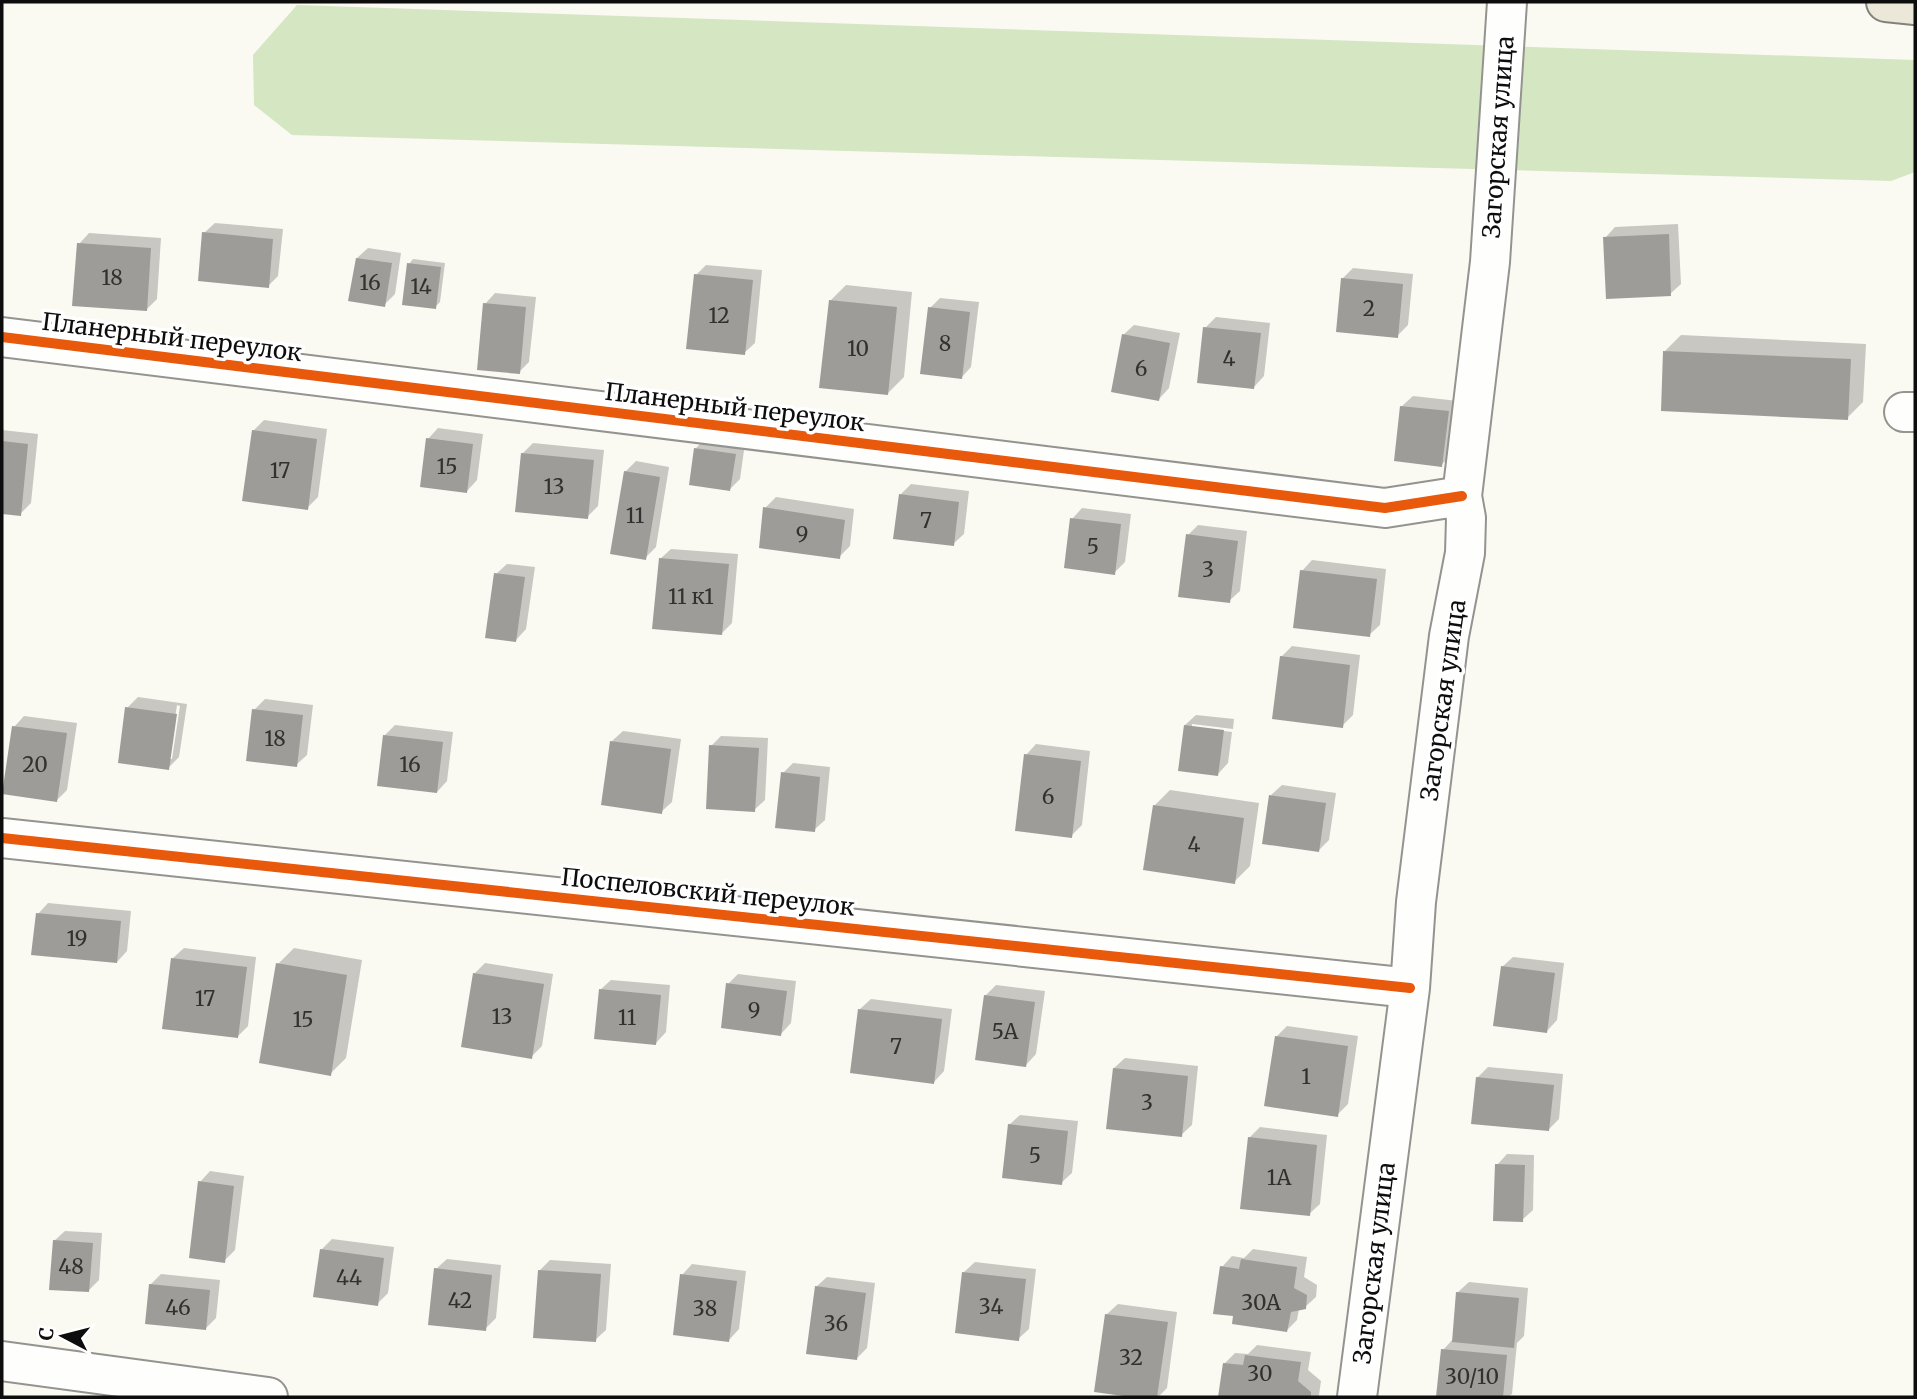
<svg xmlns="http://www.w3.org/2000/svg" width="1917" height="1399" font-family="Merriweather,serif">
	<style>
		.forest { fill: #d4e6c2 }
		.shadow { fill: #0003; fill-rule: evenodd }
		.building { fill: #9d9c98 }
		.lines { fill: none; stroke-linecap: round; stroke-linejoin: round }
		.minor-casing { stroke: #949390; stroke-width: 42 }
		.major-casing { stroke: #81817d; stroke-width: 42 }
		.minor { stroke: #fefefd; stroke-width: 38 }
		.major { stroke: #ebe7d9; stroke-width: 38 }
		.cycleway-casing { stroke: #fff; stroke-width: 15 }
		.cycleway { stroke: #e8590c; stroke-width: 10 }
		.labels { text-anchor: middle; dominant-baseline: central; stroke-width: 7; stroke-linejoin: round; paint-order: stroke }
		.number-label { font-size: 21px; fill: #313130 }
		.street-label { font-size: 24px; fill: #0d0d0d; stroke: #fff }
	</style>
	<rect width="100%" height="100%" fill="#faf9f2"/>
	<path class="forest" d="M 297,5 L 1915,60 L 1915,172 L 1891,181 L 292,135 L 254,105 L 253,55 Z"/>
	<path class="shadow" d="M 215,223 L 283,229 L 278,276 L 268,286 L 204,233 Z
		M 1678,224 L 1681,284 L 1670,294 L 1605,238 L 1615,227 Z
		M 89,233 L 161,238 L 157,299 L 146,310 L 79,244 Z
		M 368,248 L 401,253 L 395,294 L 384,305 L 357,258 Z
		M 413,259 L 445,263 L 440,302 L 435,307 L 409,264 Z
		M 706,265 L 762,270 L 755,343 L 744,353 L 696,275 Z
		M 1353,268 L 1413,274 L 1408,325 L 1397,336 L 1342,279 Z
		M 846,285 L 912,292 L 904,377 L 888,393 L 830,301 Z
		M 495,293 L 536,297 L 529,362 L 519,372 L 485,304 Z
		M 940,298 L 979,302 L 971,367 L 961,378 L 930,308 Z
		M 1216,317 L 1270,323 L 1264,376 L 1254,387 L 1205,328 Z
		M 1134,325 L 1180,333 L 1169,388 L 1159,399 L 1123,335 Z
		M 1681,335 L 1866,344 L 1863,402 L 1847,418 L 1665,351 Z
		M 1413,396 L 1458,401 L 1452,455 L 1441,465 L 1402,406 Z
		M 264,420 L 327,429 L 318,497 L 307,508 L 253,431 Z
		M 438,428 L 483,434 L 477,480 L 467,491 L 428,439 Z
		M 2,430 L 38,434 L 31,503 L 20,514 L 2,512 Z
		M 706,438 L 745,443 L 740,479 L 730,489 L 696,448 Z
		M 533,443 L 604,450 L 598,506 L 587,517 L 522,454 Z
		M 636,461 L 669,467 L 656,547 L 645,558 L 625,472 Z
		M 911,484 L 969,491 L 964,534 L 953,544 L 900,495 Z
		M 776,497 L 854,509 L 850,546 L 839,557 L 765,508 Z
		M 1082,508 L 1131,514 L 1125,562 L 1114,573 L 1072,519 Z
		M 1198,525 L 1247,531 L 1240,591 L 1229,601 L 1188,535 Z
		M 671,549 L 738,554 L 732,623 L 722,633 L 660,559 Z
		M 1312,560 L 1386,569 L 1380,625 L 1369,635 L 1302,571 Z
		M 507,564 L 535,567 L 526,629 L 516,640 L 496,574 Z
		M 1292,646 L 1360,655 L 1353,715 L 1342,726 L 1281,657 Z
		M 138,697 L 187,704 L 179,757 L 168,768 L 127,708 ZM 177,705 L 180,706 L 172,759 L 169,759 Z
		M 265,699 L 313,705 L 307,755 L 296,765 L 254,710 Z
		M 1196,715 L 1234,719 L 1233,729 L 1192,724 L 1192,727 L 1232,732 L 1228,763 L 1218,774 L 1185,725 Z
		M 24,716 L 77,723 L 67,790 L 57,800 L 14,727 Z
		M 395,725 L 453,732 L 447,781 L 437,792 L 384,736 Z
		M 623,731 L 681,739 L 672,802 L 661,812 L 612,741 Z
		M 721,736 L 768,738 L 765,800 L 754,810 L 711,746 Z
		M 1036,744 L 1090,751 L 1082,825 L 1071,836 L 1026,755 Z
		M 793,763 L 830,767 L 825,820 L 814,830 L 783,773 Z
		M 1282,785 L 1336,793 L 1329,840 L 1318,851 L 1271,795 Z
		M 1170,790 L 1259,803 L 1250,866 L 1234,882 L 1154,806 Z
		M 48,903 L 131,911 L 127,951 L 117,962 L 38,914 Z
		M 184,948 L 256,957 L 248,1026 L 237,1037 L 173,958 Z
		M 294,948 L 362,960 L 346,1058 L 330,1074 L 278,964 Z
		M 1513,957 L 1564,963 L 1557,1020 L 1547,1031 L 1502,967 Z
		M 485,963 L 553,974 L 542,1046 L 531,1057 L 474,974 Z
		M 738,974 L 796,981 L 791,1023 L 781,1034 L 728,984 Z
		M 611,980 L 670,985 L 666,1032 L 656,1043 L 600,990 Z
		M 996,985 L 1045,991 L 1036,1054 L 1026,1065 L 985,996 Z
		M 871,999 L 952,1009 L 944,1071 L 934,1082 L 860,1009 Z
		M 1287,1026 L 1358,1036 L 1348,1104 L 1337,1115 L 1276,1037 Z
		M 1125,1058 L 1198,1066 L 1192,1125 L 1181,1135 L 1114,1068 Z
		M 1488,1067 L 1563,1074 L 1559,1119 L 1549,1129 L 1477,1078 Z
		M 1020,1115 L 1078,1121 L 1072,1173 L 1061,1183 L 1009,1125 Z
		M 1260,1127 L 1327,1135 L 1320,1204 L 1309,1214 L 1249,1138 Z
		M 1507,1154 L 1534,1155 L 1533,1210 L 1522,1220 L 1497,1165 Z
		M 210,1171 L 244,1176 L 235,1250 L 224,1261 L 200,1182 Z
		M 65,1231 L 102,1233 L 99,1280 L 88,1291 L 54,1241 Z
		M 332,1239 L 394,1247 L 388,1293 L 377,1304 L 321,1250 Z
		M 1253,1249 L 1307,1257 L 1304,1277 L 1317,1285 L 1316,1297 L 1305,1307 L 1299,1309 L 1297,1320 L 1287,1330 L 1222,1267 L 1232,1256 L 1244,1258 Z
		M 447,1259 L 501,1265 L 496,1318 L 485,1329 L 436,1269 Z
		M 550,1260 L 611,1264 L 606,1330 L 595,1340 L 540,1270 Z
		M 975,1262 L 1036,1269 L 1029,1329 L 1018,1339 L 964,1272 Z
		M 692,1264 L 746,1271 L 739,1329 L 729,1340 L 682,1275 Z
		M 161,1274 L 220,1280 L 216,1318 L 206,1328 L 150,1285 Z
		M 827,1277 L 875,1283 L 867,1348 L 857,1358 L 816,1287 Z
		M 1469,1282 L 1528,1288 L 1524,1336 L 1517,1343 L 1512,1394 L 1508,1397 L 1438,1397 L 1443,1350 L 1454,1338 L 1458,1292 Z
		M 1118,1304 L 1177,1312 L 1167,1388 L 1158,1397 L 1096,1391 L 1107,1314 Z
		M 1257,1345 L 1311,1352 L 1308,1370 L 1321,1381 L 1319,1395 L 1317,1397 L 1220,1397 L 1225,1363 L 1235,1353 L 1248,1354 Z"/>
	<path class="building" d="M 202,232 L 273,239 L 269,288 L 198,281 Z
		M 1669,234 L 1671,296 L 1606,299 L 1603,237 Z
		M 77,243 L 151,248 L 147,311 L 72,306 Z
		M 356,258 L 392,263 L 385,307 L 348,301 Z
		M 407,263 L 441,267 L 436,309 L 402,305 Z
		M 694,274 L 753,280 L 745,355 L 686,349 Z
		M 1341,278 L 1403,284 L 1398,338 L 1336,332 Z
		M 829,300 L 897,307 L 888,395 L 819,388 Z
		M 483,303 L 526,307 L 520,374 L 477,370 Z
		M 928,307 L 970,312 L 962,379 L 920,374 Z
		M 1203,327 L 1261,333 L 1254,389 L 1197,383 Z
		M 1122,334 L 1170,343 L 1159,401 L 1111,392 Z
		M 1663,351 L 1851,359 L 1848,420 L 1661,411 Z
		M 1400,406 L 1449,411 L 1442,467 L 1394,461 Z
		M 252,430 L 317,439 L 308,510 L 242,501 Z
		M 426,438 L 473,444 L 467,493 L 420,487 Z
		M 2,441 L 28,444 L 21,516 L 2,514 Z
		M 694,448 L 736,454 L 730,491 L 689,485 Z
		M 521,453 L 594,460 L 588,519 L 515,512 Z
		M 624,471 L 660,477 L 646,560 L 610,554 Z
		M 899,494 L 959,502 L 954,546 L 893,539 Z
		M 763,507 L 845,520 L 840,559 L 759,548 Z
		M 1070,518 L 1121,524 L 1115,575 L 1064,568 Z
		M 1186,534 L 1238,541 L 1230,603 L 1178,597 Z
		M 659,558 L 729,564 L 722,635 L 652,629 Z
		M 1300,570 L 1377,579 L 1370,637 L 1293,628 Z
		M 494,573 L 525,577 L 516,642 L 485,638 Z
		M 1280,656 L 1350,665 L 1343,728 L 1272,719 Z
		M 125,707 L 177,714 L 169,770 L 118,763 Z
		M 252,709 L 303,715 L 297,767 L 246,761 Z
		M 1184,725 L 1224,730 L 1218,776 L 1178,771 Z
		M 12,726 L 67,733 L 57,802 L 2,794 Z
		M 383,735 L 443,742 L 437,793 L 377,786 Z
		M 610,741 L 671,749 L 662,814 L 601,805 Z
		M 709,745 L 759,748 L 755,812 L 706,809 Z
		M 1024,754 L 1081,761 L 1072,838 L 1015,831 Z
		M 781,772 L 820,777 L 815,832 L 775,828 Z
		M 1269,795 L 1326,803 L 1319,852 L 1262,844 Z
		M 1153,805 L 1244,818 L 1235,884 L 1143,870 Z
		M 36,913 L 121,921 L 117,963 L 31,955 Z
		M 171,958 L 247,967 L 238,1038 L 162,1029 Z
		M 276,963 L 347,975 L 331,1076 L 259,1063 Z
		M 1501,966 L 1555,973 L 1547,1033 L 1493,1026 Z
		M 473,973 L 544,984 L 532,1059 L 461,1047 Z
		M 726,983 L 787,991 L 781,1036 L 721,1028 Z
		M 599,989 L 661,995 L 656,1045 L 594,1039 Z
		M 984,995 L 1035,1002 L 1026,1067 L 975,1060 Z
		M 858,1009 L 942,1019 L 934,1084 L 850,1073 Z
		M 1275,1036 L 1348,1046 L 1338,1117 L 1264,1106 Z
		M 1113,1068 L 1188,1076 L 1182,1137 L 1106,1129 Z
		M 1476,1077 L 1554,1085 L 1549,1131 L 1471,1124 Z
		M 1008,1124 L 1068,1131 L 1062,1185 L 1002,1178 Z
		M 1248,1137 L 1317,1145 L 1310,1216 L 1240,1209 Z
		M 1495,1164 L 1525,1165 L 1523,1222 L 1493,1221 Z
		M 198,1181 L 234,1186 L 225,1263 L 189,1258 Z
		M 53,1240 L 93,1243 L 89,1292 L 49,1290 Z
		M 320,1249 L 384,1258 L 378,1306 L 313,1297 Z
		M 1241,1259 L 1297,1267 L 1294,1288 L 1307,1295 L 1306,1309 L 1291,1312 L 1287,1332 L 1232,1324 L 1233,1316 L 1213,1314 L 1220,1266 L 1239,1269 Z
		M 434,1268 L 492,1275 L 486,1331 L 428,1325 Z
		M 538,1270 L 601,1274 L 596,1342 L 533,1338 Z
		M 962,1272 L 1026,1279 L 1019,1341 L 955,1333 Z
		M 680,1274 L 737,1281 L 729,1342 L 673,1335 Z
		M 149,1284 L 210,1290 L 206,1330 L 145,1324 Z
		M 815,1286 L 866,1293 L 857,1360 L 806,1354 Z
		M 1456,1292 L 1519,1298 L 1514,1348 L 1452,1342 Z
		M 1105,1314 L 1168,1322 L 1157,1397 L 1131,1397 L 1094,1392 Z
		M 1441,1349 L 1507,1355 L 1503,1397 L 1436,1397 Z
		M 1245,1355 L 1301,1362 L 1298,1381 L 1311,1392 L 1311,1397 L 1218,1397 L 1223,1363 L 1243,1365 Z"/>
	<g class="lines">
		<g class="minor-casing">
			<path id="minor" d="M 2,337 L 1385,508 L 1462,496
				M 1904,412 L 1915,412
				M 2,838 L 1410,988
				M 2,1361 L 268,1397
				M 1357,1397 L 1410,988 L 1416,902 L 1449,636 L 1465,553 L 1466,518 L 1462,496 L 1490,262 L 1507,2"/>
		</g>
		<g class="major-casing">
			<path id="major" d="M 1886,2 L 1915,5"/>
		</g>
		<use href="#minor" class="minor"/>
		<use href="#major" class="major"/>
		<g class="cycleway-casing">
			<path id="cycleway" d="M 2,337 L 1385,508 L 1462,496
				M 2,838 L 1410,988"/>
		</g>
		<use href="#cycleway" class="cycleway"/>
	</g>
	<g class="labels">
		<g class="number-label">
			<text x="112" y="277">18</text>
			<text x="370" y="282">16</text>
			<text x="421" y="286">14</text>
			<text x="1369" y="308">2</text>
			<text x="719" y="315">12</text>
			<text x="945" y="343">8</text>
			<text x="858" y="348">10</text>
			<text x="1229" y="358">4</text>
			<text x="1141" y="368">6</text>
			<text x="447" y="466">15</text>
			<text x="280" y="470">17</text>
			<text x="554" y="486">13</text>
			<text x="635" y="515">11</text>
			<text x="926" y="520">7</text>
			<text x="802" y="534">9</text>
			<text x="1093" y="546">5</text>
			<text x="1208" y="569">3</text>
			<text x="691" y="596">11 к1</text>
			<text x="275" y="738">18</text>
			<text x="35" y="764">20</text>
			<text x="410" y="764">16</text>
			<text x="1048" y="796">6</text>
			<text x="1194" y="844">4</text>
			<text x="77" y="938">19</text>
			<text x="205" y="998">17</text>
			<text x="754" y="1010">9</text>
			<text x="502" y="1016">13</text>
			<text x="627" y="1017">11</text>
			<text x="303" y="1019">15</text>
			<text x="1005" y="1031">5А</text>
			<text x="896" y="1046">7</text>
			<text x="1306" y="1076">1</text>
			<text x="1147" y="1102">3</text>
			<text x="1035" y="1155">5</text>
			<text x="1279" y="1177">1А</text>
			<text x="71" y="1266">48</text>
			<text x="349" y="1277">44</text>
			<text x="460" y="1300">42</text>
			<text x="1261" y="1302">30А</text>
			<text x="991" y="1306">34</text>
			<text x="178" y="1307">46</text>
			<text x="705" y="1308">38</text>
			<text x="836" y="1323">36</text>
			<text x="1131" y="1357">32</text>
			<text x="1260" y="1373">30</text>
			<text x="1472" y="1376">30/10</text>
		</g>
		<g class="street-label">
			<text transform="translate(1498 137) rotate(-86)">Загорская улица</text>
			<text transform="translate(172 337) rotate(7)">Планерный переулок</text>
			<text transform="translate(735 407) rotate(7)">Планерный переулок</text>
			<text transform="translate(1443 700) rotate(-82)">Загорская улица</text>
			<text transform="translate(708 892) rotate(6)">Поспеловский переулок</text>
			<text transform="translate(1374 1263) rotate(-83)">Загорская улица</text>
		</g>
	</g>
	<rect width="1917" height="1399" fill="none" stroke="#0d0d0d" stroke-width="7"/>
	<g transform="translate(63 1336) rotate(277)" stroke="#ffffff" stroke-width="5" paint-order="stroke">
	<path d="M0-5L12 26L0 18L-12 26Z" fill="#0d0d0d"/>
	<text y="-10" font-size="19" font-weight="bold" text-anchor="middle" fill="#0d0d0d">С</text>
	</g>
</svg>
